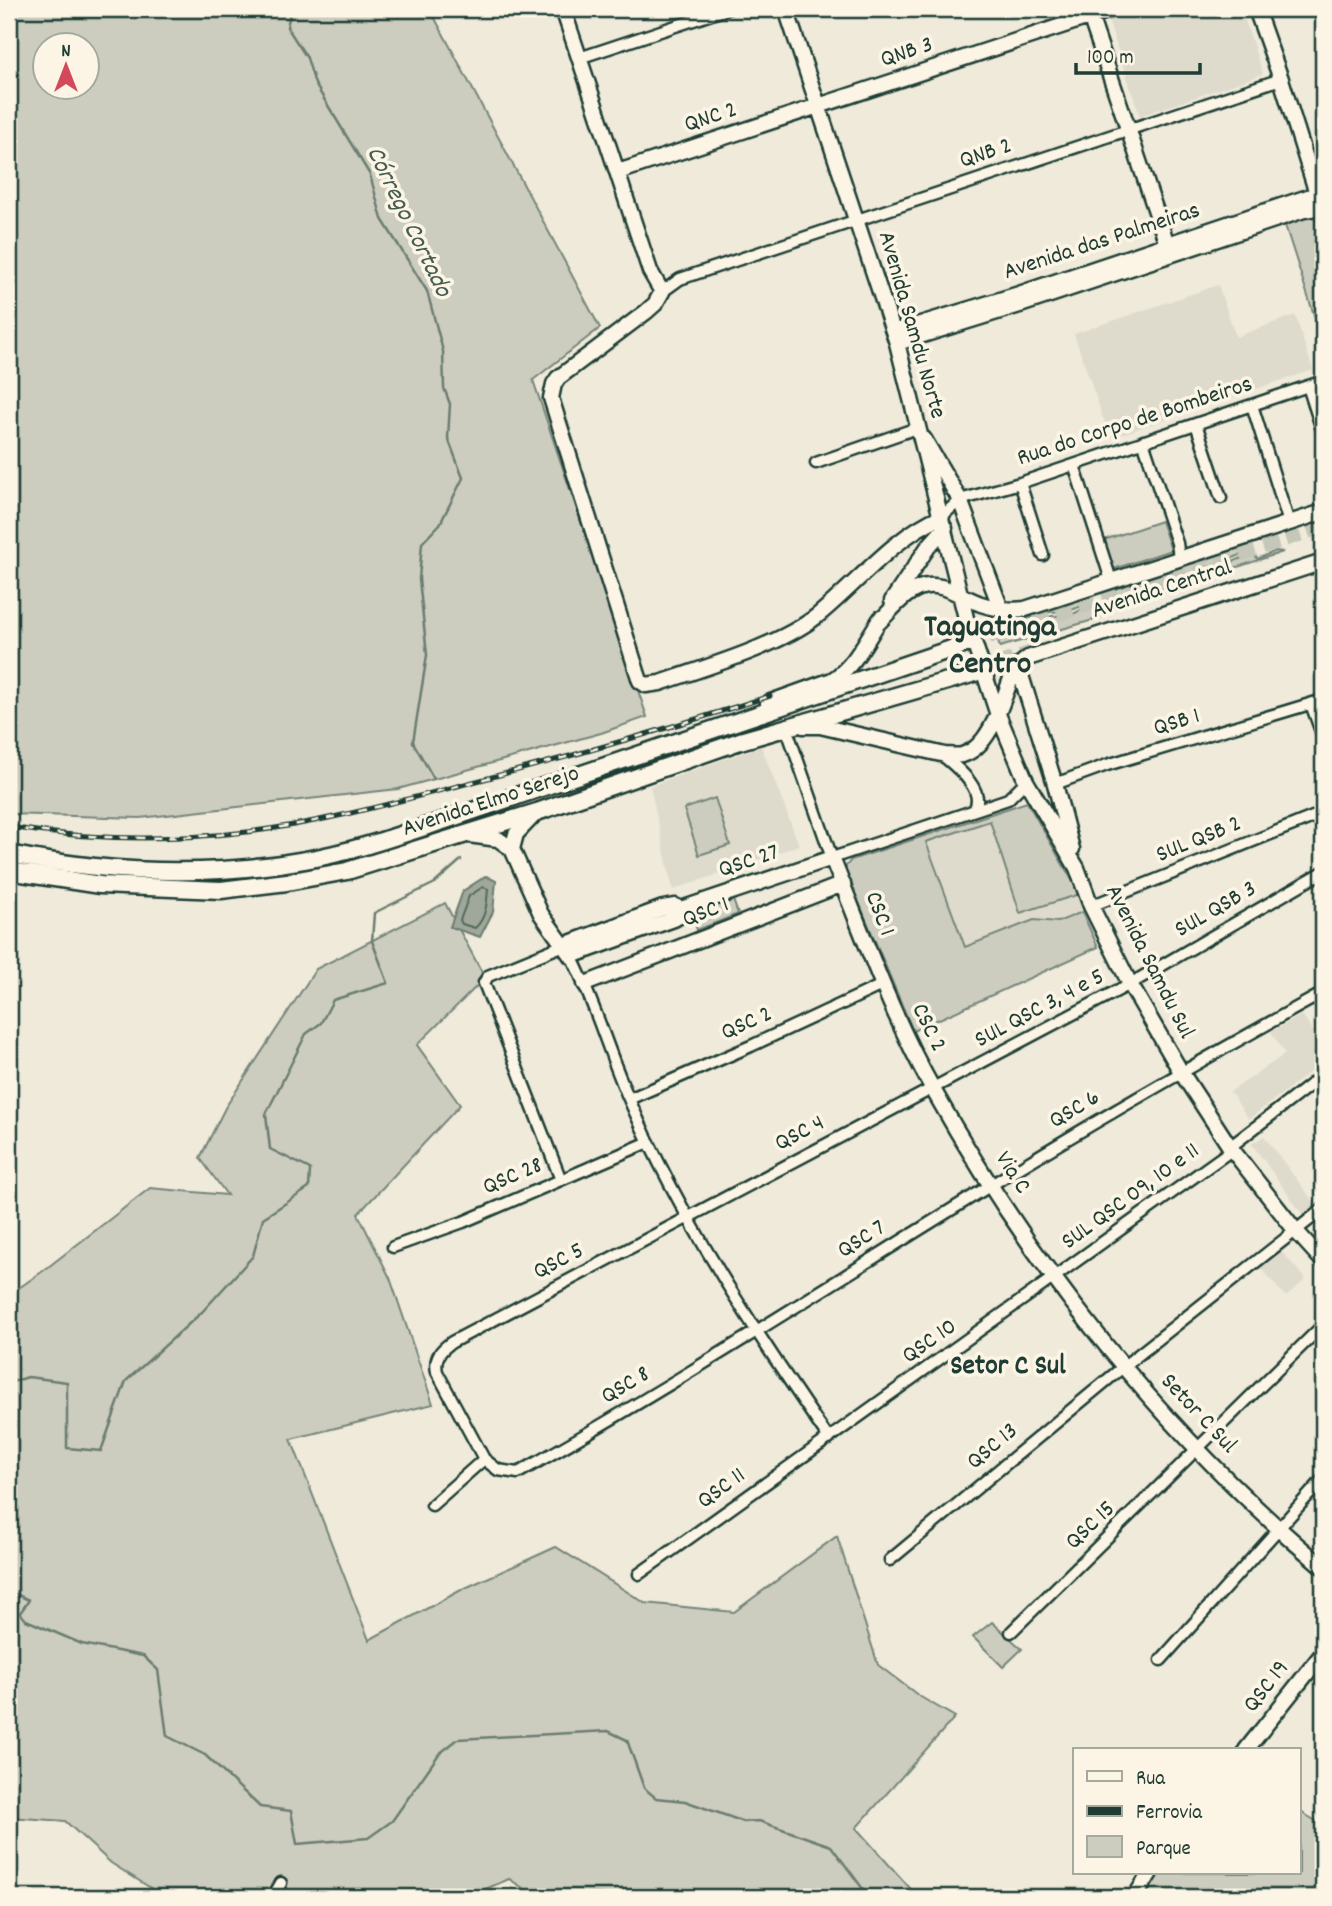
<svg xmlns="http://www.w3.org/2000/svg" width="1332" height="1906" font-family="Dekko,sans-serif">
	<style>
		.built { fill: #dedbcc }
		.green { fill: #cccdbf; stroke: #76857a; stroke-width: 2; fill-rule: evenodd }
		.water { fill: #9fa89a; stroke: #6c7d71; stroke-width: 2 }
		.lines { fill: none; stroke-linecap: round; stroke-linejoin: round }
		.shore { stroke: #52685d; stroke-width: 2 }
		.stream { stroke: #6c7d71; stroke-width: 2.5 }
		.primary-tunnel { stroke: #c5c7b9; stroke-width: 16; stroke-dasharray: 16 8; stroke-linecap: butt }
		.street-casing { stroke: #1f3d34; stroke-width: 15 }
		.secondary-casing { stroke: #1f3d34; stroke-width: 19 }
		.primary-casing { stroke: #1f3d34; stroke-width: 21 }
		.street { stroke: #fcf5e5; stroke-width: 10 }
		.secondary { stroke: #fcf5e5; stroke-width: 14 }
		.primary { stroke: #fcf5e5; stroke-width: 16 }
		.rail-casing { stroke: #1f3d34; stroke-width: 5 }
		.rail { stroke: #fcf5e5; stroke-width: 2.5; stroke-dasharray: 8; stroke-linecap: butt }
		.labels { text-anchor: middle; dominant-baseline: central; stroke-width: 7; stroke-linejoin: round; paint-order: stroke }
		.street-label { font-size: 24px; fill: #1f3d34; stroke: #fcf5e5 }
		.water-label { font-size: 26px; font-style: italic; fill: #455d53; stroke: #fcf5e5 }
		.quarter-label { font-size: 28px; font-weight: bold; fill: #1f3d34; stroke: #fcf5e5 }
		.district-label { font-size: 32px; font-weight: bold; fill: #1f3d34; stroke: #fcf5e5 }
	</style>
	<rect width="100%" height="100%" fill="#efeada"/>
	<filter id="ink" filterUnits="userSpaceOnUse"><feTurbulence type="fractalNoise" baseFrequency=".0143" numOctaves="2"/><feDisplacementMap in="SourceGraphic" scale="14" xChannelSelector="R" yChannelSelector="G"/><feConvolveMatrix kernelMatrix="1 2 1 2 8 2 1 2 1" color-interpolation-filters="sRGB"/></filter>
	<g filter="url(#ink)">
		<path class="built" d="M 1140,9 L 1241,9 L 1263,74 L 1140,116 L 1108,20 Z
			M 1218,285 L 1236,337 L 1295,315 L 1313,370 L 1110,438 L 1074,334 Z
			M 761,746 L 799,845 L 673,890 L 650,786 Z
			M 1027,802 L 1035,808 L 1043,820 L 1104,944 L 913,1031 L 846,872 L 846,866 L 851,860 Z
			M 1302,1015 L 1323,1045 L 1323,1062 L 1249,1119 L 1230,1092 L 1285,1054 L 1271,1032 Z
			M 1264,1136 L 1316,1205 L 1303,1215 L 1252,1144 Z
			M 1278,1248 L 1306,1279 L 1286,1297 L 1258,1265 Z"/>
		<path class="green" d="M 9,9 L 430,9 L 600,328 L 533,380 L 647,717 L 601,733 L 398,789 L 140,818 L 9,814 ZM 46,46 L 88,46 L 88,88 L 46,88 Z
			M 1313,213 L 1323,244 L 1323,343 L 1284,222 Z
			M 1161,521 L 1171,550 L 1114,569 L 1104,540 Z
			M 1305,524 L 1305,526 L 1252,544 L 1253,550 L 1199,572 L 1182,575 L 1161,589 L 1145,594 L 1125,595 L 1105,600 L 1102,589 Z
			M 1276,551 L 1283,552 L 1162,592 L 1183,578 L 1201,575 L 1254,553 L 1257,559 Z
			M 1093,592 L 1091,599 L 1085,605 L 1069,611 L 1050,612 L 994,629 L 988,612 L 1012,617 Z
			M 1091,605 L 1097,607 L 1100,618 L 1000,647 L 995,634 L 1052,616 L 1071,615 Z
			M 715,798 L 730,845 L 699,855 L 684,809 Z
			M 1027,802 L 1080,894 L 1020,913 L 990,821 L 926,842 L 965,947 L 1034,920 L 1058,922 L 1082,912 L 1098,947 L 913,1031 L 846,872 L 846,866 L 851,860 Z
			M 732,897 L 738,914 L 697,930 L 691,912 Z
			M 445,903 L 485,978 L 417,1045 L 460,1105 L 358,1214 L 390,1278 L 433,1404 L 291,1439 L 369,1640 L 463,1589 L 556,1547 L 645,1603 L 734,1612 L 837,1536 L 878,1665 L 919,1696 L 955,1717 L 856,1828 L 918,1897 L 624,1897 L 621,1895 L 589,1893 L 537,1897 L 509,1879 L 467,1897 L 165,1897 L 111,1863 L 65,1821 L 9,1817 L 9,1295 L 43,1271 L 150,1188 L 227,1195 L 200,1158 L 225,1108 L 316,969 Z
			M 992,1622 L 1022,1649 L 1003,1667 L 973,1637 Z
			M 1299,1811 L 1323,1825 L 1323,1897 L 1136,1897 L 1157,1873 L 1299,1873 Z"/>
		<path class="water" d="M 486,876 L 496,881 L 493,912 L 480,937 L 450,927 L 463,891 Z"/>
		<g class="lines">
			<path class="shore" d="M 483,887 L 488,889 C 487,903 486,918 475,928 L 462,924 L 460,920 L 469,896 Z"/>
			<path class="stream" d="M 291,9 L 287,27 L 307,58 L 315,84 L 370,175 L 382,219 L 427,291 L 443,351 L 444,388 L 450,404 L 448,438 L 463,478 L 440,524 L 422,543 L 419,579 L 427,655 L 413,742 L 434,779
				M 9,1383 L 28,1377 L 67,1382 L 67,1448 L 101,1451 L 126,1381 L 202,1312 L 253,1256 L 263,1218 L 309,1188 L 310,1169 L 270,1149 L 266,1114 L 306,1034 L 321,1023 L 333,1000 L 388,983 L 372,941 L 374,913 L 435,883 L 461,860
				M 9,1591 L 29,1600 L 20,1613 L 26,1620 L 82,1644 L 143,1656 L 158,1670 L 167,1736 L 205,1755 L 260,1807 L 291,1811 L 297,1844 L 368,1838 L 392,1821 L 439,1754 L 458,1739 L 608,1731 L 627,1740 L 644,1788 L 656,1798 L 685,1801 L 744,1822 L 759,1821 L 831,1846 L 869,1897
				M 1233,1897 L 1294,1894 L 1299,1897"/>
			<path class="primary-tunnel" d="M 966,644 L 1323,526
				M 975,673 L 1035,652"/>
			<g class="street-casing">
				<path id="street" d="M 579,58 L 727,9
					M 662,292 L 680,279 L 1281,79
					M 1308,386 L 1323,433
					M 1252,405 L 1289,523
					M 1196,424 L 1221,498
					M 1143,441 L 1177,543 L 1179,558
					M 816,463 L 917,428
					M 1074,465 L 1111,580
					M 1020,483 L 1043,555
					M 942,516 L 960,500 L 1020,483 L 1323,381
					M 1311,704 L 1323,737
					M 786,727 L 832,858 L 1008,799 L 1026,781
					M 942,755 C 955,766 987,790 974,810
					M 1055,784 L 1107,765 L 1323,700
					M 1323,872 L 1130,984 L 452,1342 C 440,1350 434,1358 437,1372 L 484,1459 L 498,1470 L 518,1473 C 678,1383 832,1283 988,1187 C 1098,1119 1211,1055 1323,993
					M 1091,906 L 1323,813
					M 571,956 C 595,1002 608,1052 629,1099 C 682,1221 754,1330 829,1439
					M 629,1099 L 751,1046 L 882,985
					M 1230,1147 L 1323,1075
					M 561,1180 L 484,983 L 488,976 L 564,945
					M 393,1247 L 463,1222 L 649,1142
					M 432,1505 L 484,1459
					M 890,1560 L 1123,1367 L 1323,1209
					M 639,1574 L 1233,1149
					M 1011,1632 L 1323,1325
					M 1161,1660 L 1323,1479
					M 273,1897 L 281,1883"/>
			</g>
			<g class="secondary-casing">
				<path id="secondary" d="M 563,9 L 650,271 L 662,292 L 655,304 L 646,312 L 558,378 L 554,384 L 551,398 L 640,681 L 646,685 L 660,683 C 706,667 779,646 817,616 C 858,583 893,537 942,516
					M 786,9 L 897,343 L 966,618 L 997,712 L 1026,781 L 1077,868 L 1091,906 L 1130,984 L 1181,1072 L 1230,1147 L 1295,1230 L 1323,1261
					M 1256,9 L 1281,79 L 1319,200
					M 1088,10 L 1170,253
					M 618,172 L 1113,9
					M 894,332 L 1019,294 L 1323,192
					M 897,343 L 1023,304 L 1304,210 L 1323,207
					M 924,439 L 960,500 L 1001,609
					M 892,601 L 928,547 L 945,528
					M 877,624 C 889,613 903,594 919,588 C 940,579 962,598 981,604 C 996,609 1010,611 1025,609 L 1323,512
					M 1018,666 L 1055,784 L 1072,849
					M 768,703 L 832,680 C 855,666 866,640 881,618
					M 803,726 L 820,726 L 945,755 C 950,755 957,756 962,755 C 992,747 1003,697 1014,671 L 1018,666 L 1028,658 L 1323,562
					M 469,835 L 498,839 L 512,849 L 541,914 L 571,956 L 674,919 L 679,916 L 681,909
					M 512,849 L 516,834 L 537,812
					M 564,945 L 663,908 L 675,906 L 681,909 L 832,858 C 864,937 892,1017 934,1091 C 1034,1270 1166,1435 1323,1567
					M 585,984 L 843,884
					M 1246,1750 L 1323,1653
					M 1135,1897 L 1150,1873"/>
			</g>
			<g class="primary-casing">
				<path id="primary" d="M 9,854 C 106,873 207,878 305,860 C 352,852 397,836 443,821 L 966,644
					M 9,871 L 100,885 L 221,890 L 287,882 L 347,871 L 537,812 L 740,741 L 975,673"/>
			</g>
			<use href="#street" class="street"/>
			<use href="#secondary" class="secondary"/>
			<use href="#primary" class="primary"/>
			<g class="rail-casing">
				<path id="rail" d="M 9,827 C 87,840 168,841 247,832 C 322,823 396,802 469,783 C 570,757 670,728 770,696"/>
			</g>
			<use href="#rail" class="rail"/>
		</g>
	</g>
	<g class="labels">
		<g class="street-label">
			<text transform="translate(907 53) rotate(-18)">QNB 3</text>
			<text transform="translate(711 118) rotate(-18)">QNC 2</text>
			<text transform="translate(986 154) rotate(-18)">QNB 2</text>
			<text transform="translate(1102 242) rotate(-18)">Avenida das Palmeiras</text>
			<text transform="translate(911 325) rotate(74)">Avenida Samdu Norte</text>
			<text transform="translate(1135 422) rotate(-18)">Rua do Corpo de Bombeiros</text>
			<text transform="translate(1162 590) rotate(-18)">Avenida Central</text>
			<text transform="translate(1177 723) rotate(-17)">QSB 1</text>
			<text transform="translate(491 802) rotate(-18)">Avenida Elmo Serejo</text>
			<text transform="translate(1199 840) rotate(-22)">SUL QSB 2</text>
			<text transform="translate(749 862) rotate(-18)">QSC 27</text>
			<text transform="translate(1216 910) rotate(-30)">SUL QSB 3</text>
			<text transform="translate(706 913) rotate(-21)">QSC 1</text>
			<text transform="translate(879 914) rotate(69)">CSC 1</text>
			<text transform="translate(1149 962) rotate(63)">Avenida Samdu Sul</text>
			<text transform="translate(1040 1009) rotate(-28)">SUL QSC 3, 4 e 5</text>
			<text transform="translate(747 1024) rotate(-24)">QSC 2</text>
			<text transform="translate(928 1028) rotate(64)">CSC 2</text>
			<text transform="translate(1075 1110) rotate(-31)">QSC 6</text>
			<text transform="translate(800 1134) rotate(-27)">QSC 4</text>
			<text transform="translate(1012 1173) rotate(57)">Via C</text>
			<text transform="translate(513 1177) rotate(-23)">QSC 28</text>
			<text transform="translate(1131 1197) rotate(-36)">SUL QSC 09, 10 e 11</text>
			<text transform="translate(862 1240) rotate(-32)">QSC 7</text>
			<text transform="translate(559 1262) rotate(-28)">QSC 5</text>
			<text transform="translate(930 1342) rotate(-35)">QSC 10</text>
			<text transform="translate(626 1386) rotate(-31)">QSC 8</text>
			<text transform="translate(1198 1414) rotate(47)">Setor C Sul</text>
			<text transform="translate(993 1447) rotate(-40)">QSC 13</text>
			<text transform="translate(722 1489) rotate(-36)">QSC 11</text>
			<text transform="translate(1091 1526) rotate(-44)">QSC 15</text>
			<text transform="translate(1267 1687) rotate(-52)">QSC 19</text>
		</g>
		<g class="water-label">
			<text transform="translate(408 222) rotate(64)">Córrego Cortado</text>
		</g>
		<g class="quarter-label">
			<text x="1008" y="1368">Setor C Sul</text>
		</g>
		<g class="district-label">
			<text x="990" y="629">Taguatinga<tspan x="990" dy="37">Centro</tspan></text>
		</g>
	</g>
	<rect width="1332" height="1906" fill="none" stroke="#fcf5e5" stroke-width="35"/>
	<rect x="18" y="18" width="1297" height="1871" fill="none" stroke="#1f3d34" stroke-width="2.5" filter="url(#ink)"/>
	<rect x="1073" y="1748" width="228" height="126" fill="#fcf5e5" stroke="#a4ab9e" stroke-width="2"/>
	<rect x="1087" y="1771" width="35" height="10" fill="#fcf5e5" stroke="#a4ab9e" stroke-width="2"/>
	<text x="1136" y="1784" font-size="21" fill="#1f3d34">Rua</text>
	<rect x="1087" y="1806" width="35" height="10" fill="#1f3d34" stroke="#a4ab9e" stroke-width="2"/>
	<text x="1136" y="1818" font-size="21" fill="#1f3d34">Ferrovia</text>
	<rect x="1087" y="1836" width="35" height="21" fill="#cccdbf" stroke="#a4ab9e" stroke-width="2"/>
	<text x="1136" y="1854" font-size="21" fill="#1f3d34">Parque</text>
	<g transform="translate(66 66)"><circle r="33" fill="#fcf5e5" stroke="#a4ab9e" stroke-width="2"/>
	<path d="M0-5L12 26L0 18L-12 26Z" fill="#d1495b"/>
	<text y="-10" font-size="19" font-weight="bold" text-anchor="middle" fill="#1f3d34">N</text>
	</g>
	<path d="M1076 63v10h124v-10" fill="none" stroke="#1f3d34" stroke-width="3.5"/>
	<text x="1087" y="63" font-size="21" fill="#1f3d34" stroke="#fcf5e5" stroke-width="5" paint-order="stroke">100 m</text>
</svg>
